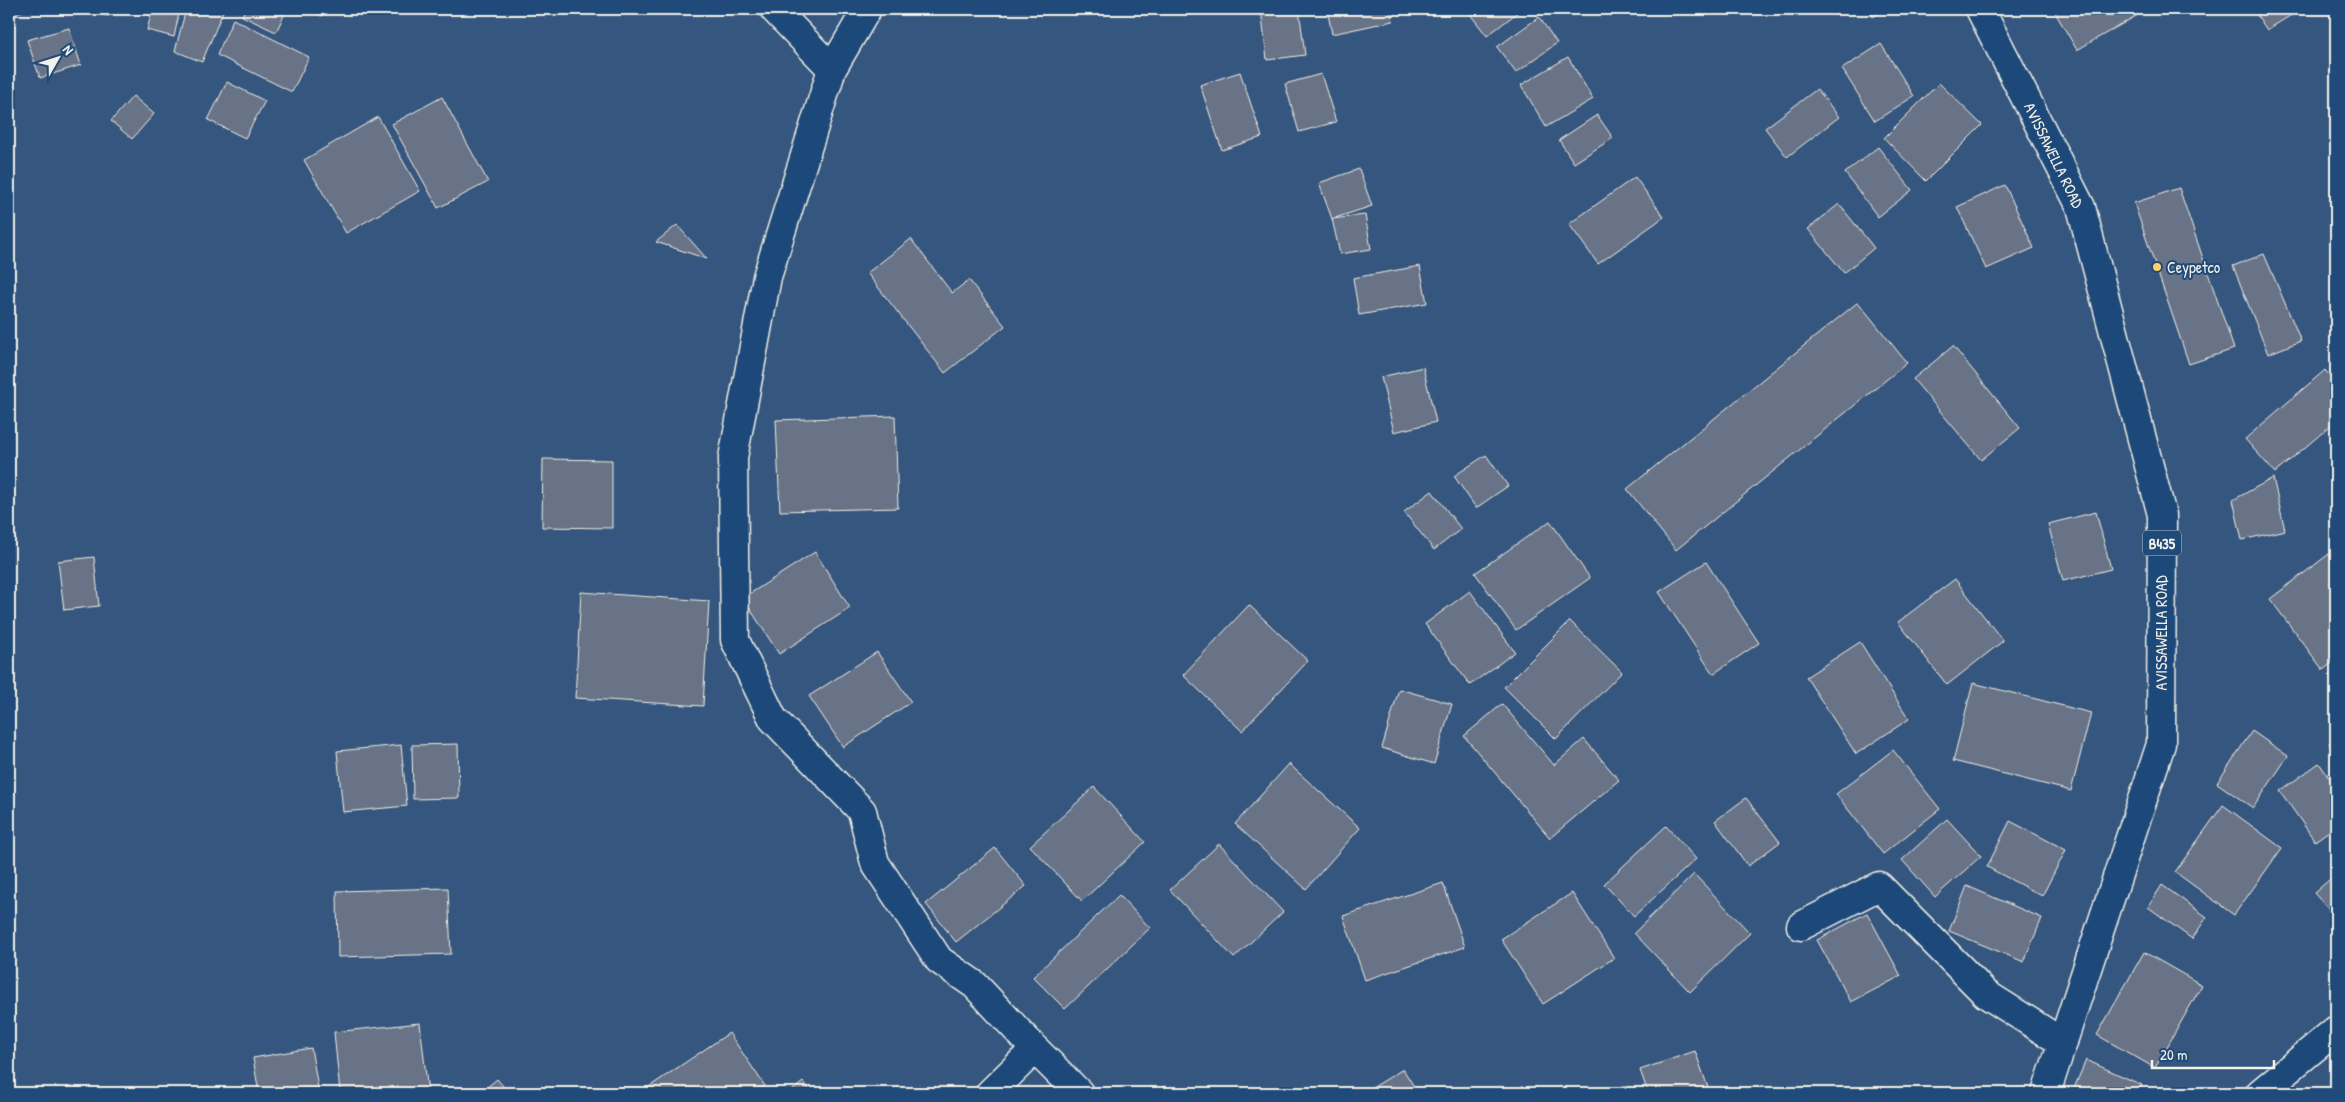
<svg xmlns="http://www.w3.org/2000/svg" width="2345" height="1102" font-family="'Patrick Hand',sans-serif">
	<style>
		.building { fill: #677387; stroke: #f4f1e8 }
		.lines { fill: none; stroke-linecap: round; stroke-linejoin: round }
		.street-casing { stroke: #f4f1e8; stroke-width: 31 }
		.primary-casing { stroke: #f4f1e8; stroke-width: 31 }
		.street { stroke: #1f4a7a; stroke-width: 28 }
		.primary { stroke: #1f4a7a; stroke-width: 28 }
		.poi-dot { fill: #ffd166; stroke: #1f4a7a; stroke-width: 2 }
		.labels { text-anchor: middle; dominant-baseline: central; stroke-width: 4; stroke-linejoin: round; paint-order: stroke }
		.shield { fill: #1f4a7a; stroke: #b4bfc7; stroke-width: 1 }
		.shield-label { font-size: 15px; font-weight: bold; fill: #f4f1e8 }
		.street-label { font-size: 16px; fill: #f4f1e8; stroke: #1f4a7a }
		.poi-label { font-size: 16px; fill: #f4f1e8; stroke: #1f4a7a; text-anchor: start }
	</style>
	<rect width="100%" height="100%" fill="#35567e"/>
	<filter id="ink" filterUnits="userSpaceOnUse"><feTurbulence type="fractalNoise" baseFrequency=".02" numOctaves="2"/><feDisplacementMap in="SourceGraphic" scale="10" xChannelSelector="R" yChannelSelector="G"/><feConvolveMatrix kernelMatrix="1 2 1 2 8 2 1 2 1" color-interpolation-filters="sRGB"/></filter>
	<g filter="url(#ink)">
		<path class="building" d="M 9,9 L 23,9 L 23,11 L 9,15 Z
			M 67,9 L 110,9 L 109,16 Z
			M 136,9 L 180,9 L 174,37 L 147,30 L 151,15 L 136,11 Z
			M 186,9 L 224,9 L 202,62 L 175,51 Z
			M 245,9 L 287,9 L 276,32 L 242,16 Z
			M 307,9 L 325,9 L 322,16 Z
			M 1261,9 L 1299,9 L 1305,55 L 1267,60 Z
			M 1327,9 L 1390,9 L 1393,21 L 1332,34 Z
			M 1466,9 L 1522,9 L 1487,36 Z
			M 1868,9 L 1886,9 L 1873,17 Z
			M 2053,9 L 2148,9 L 2077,50 Z
			M 2253,9 L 2301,9 L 2267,30 Z
			M 1539,17 L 1557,43 L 1516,73 L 1497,47 Z
			M 233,19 L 309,57 L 292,92 L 217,55 Z
			M 69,28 L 81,65 L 40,78 L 27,40 Z
			M 1881,44 L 1914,96 L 1875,121 L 1842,69 Z
			M 1568,57 L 1593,99 L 1546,127 L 1521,85 Z
			M 1240,72 L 1262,137 L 1222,150 L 1200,85 Z
			M 1321,74 L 1336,122 L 1299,132 L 1285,84 Z
			M 227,82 L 265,101 L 245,138 L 208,120 Z
			M 1939,83 L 1982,125 L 1926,181 L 1884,138 Z
			M 1817,89 L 1839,117 L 1787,157 L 1765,128 Z
			M 133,96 L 154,114 L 132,139 L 111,121 Z
			M 442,97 L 488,182 L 438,208 L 392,124 Z
			M 1597,115 L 1613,138 L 1574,163 L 1559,140 Z
			M 378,117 L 420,191 L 346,233 L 304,160 Z
			M 1878,147 L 1912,190 L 1878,217 L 1845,173 Z
			M 1359,169 L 1372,206 L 1332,219 L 1319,183 Z
			M 1635,177 L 1664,217 L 1598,264 L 1569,224 Z
			M 2005,185 L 2034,248 L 1986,269 L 1957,207 Z
			M 2179,188 L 2234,349 L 2189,364 L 2134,203 Z
			M 1839,204 L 1874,248 L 1844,273 L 1808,229 Z
			M 1365,215 L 1371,249 L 1340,254 L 1332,219 Z
			M 677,225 L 707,259 L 656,242 Z
			M 911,239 L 952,293 L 969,280 L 1005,326 L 945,373 L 867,273 Z
			M 2264,254 L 2301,341 L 2268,354 L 2233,266 Z
			M 1420,266 L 1427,303 L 1359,315 L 1353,278 Z
			M 1858,302 L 1907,363 L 1676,550 L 1627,489 Z
			M 1953,346 L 2020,428 L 1981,460 L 1913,379 Z
			M 1423,367 L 1436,422 L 1394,432 L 1381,377 Z
			M 2325,370 L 2336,384 L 2336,421 L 2275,473 L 2245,439 Z
			M 895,416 L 898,508 L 780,511 L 776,420 Z
			M 1486,455 L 1508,486 L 1476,508 L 1454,476 Z
			M 543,459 L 612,460 L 612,528 L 542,527 Z
			M 2273,478 L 2285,530 L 2242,540 L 2233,500 Z
			M 1432,491 L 1461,529 L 1434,550 L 1404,512 Z
			M 2096,512 L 2111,569 L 2063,581 L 2048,524 Z
			M 1550,521 L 1590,578 L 1516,630 L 1475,573 Z
			M 815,552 L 850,608 L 779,654 L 743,598 Z
			M 2329,554 L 2336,565 L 2336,660 L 2323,670 L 2270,599 Z
			M 94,557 L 99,606 L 64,610 L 58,561 Z
			M 1706,562 L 1759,643 L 1713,674 L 1659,592 Z
			M 1955,579 L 2003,641 L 1947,685 L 1898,622 Z
			M 1470,591 L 1515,652 L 1470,685 L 1425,624 Z
			M 581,592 L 709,601 L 703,706 L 575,698 Z
			M 1249,605 L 1308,661 L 1242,731 L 1183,675 Z
			M 1570,621 L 1622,672 L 1556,739 L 1504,687 Z
			M 1860,642 L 1909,719 L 1856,754 L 1806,677 Z
			M 877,652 L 911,702 L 843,747 L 809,696 Z
			M 1973,683 L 2091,713 L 2071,791 L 1953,761 Z
			M 1399,689 L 1452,704 L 1434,764 L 1382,748 Z
			M 1502,704 L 1554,765 L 1584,739 L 1619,780 L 1550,838 L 1464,736 Z
			M 2252,731 L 2288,756 L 2253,808 L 2217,783 Z
			M 2336,739 L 2336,756 L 2329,743 Z
			M 458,744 L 459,798 L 413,799 L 412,745 Z
			M 401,745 L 407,806 L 343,812 L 337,751 Z
			M 1893,750 L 1940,809 L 1883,854 L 1836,794 Z
			M 2319,763 L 2336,787 L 2336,826 L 2315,841 L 2280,791 Z
			M 1289,764 L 1360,828 L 1306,889 L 1235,824 Z
			M 1094,787 L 1145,842 L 1082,901 L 1030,846 Z
			M 1746,798 L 1780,842 L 1748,866 L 1715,821 Z
			M 2223,805 L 2282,848 L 2234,915 L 2175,872 Z
			M 1947,819 L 1981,856 L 1935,897 L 1902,860 Z
			M 2010,821 L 2066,850 L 2042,896 L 1987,867 Z
			M 1666,826 L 1696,859 L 1634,916 L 1604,884 Z
			M 1219,844 L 1283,912 L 1234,958 L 1170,890 Z
			M 995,848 L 1026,886 L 956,942 L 926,904 Z
			M 1694,874 L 1750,933 L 1690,992 L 1634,933 Z
			M 2336,874 L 2336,918 L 2314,893 Z
			M 1443,883 L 1465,947 L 1365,980 L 1343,916 Z
			M 2162,885 L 2207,917 L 2192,939 L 2148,907 Z
			M 1967,886 L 2042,918 L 2024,962 L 1949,931 Z
			M 448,888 L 451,954 L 338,957 L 337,891 Z
			M 1572,893 L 1614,958 L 1543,1004 L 1501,939 Z
			M 1119,895 L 1150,928 L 1065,1009 L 1033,977 Z
			M 1867,913 L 1901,976 L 1851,1002 L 1817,940 Z
			M 2144,952 L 2202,985 L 2155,1068 L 2097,1035 Z
			M 420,1023 L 428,1093 L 340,1093 L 334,1032 Z
			M 729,1033 L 765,1086 L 754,1093 L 640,1093 Z
			M 311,1048 L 319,1093 L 259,1093 L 253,1058 Z
			M 1695,1051 L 1710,1093 L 1648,1093 L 1640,1070 Z
			M 2086,1060 L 2142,1085 L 2138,1093 L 2072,1093 Z
			M 1403,1069 L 1418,1093 L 1364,1093 Z
			M 497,1079 L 509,1093 L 480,1093 Z
			M 803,1082 L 812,1093 L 789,1093 Z
			M 1165,1086 L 1169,1093 L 1151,1093 Z"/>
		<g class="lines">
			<g class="street-casing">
				<path id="street" d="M 774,9 L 832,69
					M 867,9 L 832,69 L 767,277 L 733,458 L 735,640 L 773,719 L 862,811 L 875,863 L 939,960 L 975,985 L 1035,1049
					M 1801,926 L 1879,886 L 1986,994 L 2063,1043
					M 990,1093 L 1035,1049 L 1079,1093
					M 2260,1093 L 2336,1030"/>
			</g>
			<g class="primary-casing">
				<path id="primary" d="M 1980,9 L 2081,207 L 2162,515 L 2161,744 L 2046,1093"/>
			</g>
			<use href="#street" class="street"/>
			<use href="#primary" class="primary"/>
		</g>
	</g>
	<circle class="poi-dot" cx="2157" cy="267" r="5"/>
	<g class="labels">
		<rect class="shield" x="2143" y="530.5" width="38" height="25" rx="4"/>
		<g class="shield-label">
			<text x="2162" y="543">B435</text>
		</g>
		<g class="street-label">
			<text transform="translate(2054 155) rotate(64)">AVISSAWELLA ROAD</text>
			<text transform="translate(2161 633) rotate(-90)">AVISSAWELLA ROAD</text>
		</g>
		<g class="poi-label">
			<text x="2167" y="267">Ceypetco</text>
		</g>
	</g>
	<rect width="2345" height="1102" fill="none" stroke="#1f4a7a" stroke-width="30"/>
	<rect x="15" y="15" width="2315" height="1072" fill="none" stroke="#f4f1e8" stroke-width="2" filter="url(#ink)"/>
	<g transform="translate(58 58) rotate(51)" stroke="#1f4a7a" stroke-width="4" paint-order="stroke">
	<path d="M0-4L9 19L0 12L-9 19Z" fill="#f4f1e8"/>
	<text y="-8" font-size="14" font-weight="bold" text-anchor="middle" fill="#f4f1e8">N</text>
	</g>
	<path d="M2152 1060v8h122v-8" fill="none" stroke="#f4f1e8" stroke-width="2.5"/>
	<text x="2160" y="1060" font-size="15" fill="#f4f1e8" stroke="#1f4a7a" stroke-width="4" paint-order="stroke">20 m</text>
</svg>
